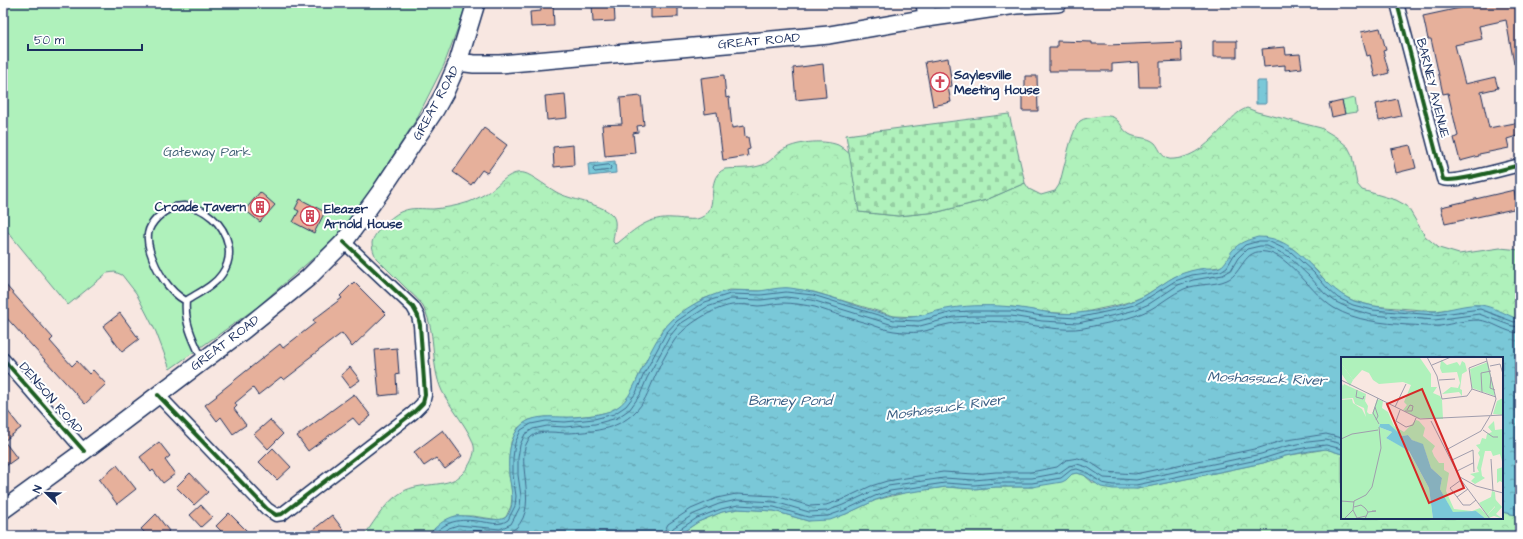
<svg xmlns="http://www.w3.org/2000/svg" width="1523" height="539" font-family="'Architects Daughter',sans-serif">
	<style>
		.green { fill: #aff1bb; stroke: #65908c }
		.forest { fill: url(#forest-crowns); stroke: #65908c }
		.cemetery { fill: url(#cemetery-stones); stroke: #65908c }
		.water { fill: url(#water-ripples); stroke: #548ba7 }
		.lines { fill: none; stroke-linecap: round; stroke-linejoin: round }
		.shore { stroke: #416c8f; stroke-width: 1 }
		.building { fill: #e6b09b; stroke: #1b2f5e }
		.lane-casing { stroke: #1b2f5e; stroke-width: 9 }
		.street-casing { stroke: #1b2f5e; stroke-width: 15 }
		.secondary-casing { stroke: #1b2f5e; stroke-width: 20 }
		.lane { stroke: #fff; stroke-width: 6 }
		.street { stroke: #fff; stroke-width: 12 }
		.secondary { stroke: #fff; stroke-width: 17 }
		.cycleway-casing { stroke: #fff; stroke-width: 6 }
		.cycleway { stroke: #1b5e20; stroke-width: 4 }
		.labels { text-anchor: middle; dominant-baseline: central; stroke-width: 4; stroke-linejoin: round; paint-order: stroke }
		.street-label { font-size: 13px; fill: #1b2f5e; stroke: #fff }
		.poi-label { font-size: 13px; font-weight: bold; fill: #1b2f5e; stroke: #fff; text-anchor: start }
		.park-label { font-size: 13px; fill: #406075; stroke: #fff }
		.water-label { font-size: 14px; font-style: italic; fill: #385d83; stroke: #fff }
		.inset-road { fill: none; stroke: #a09dad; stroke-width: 1 }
		.view { fill: #d62828; fill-opacity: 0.15; stroke: #d62828; stroke-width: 2 }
		.inset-edge { fill: none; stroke: #1b2f5e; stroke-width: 2 }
	</style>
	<defs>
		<pattern id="forest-crowns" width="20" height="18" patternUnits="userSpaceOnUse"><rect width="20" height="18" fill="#aff1bb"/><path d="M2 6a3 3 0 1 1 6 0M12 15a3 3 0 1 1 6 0" fill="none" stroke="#96cfa3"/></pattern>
		<pattern id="cemetery-stones" width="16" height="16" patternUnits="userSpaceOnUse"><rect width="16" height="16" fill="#aff1bb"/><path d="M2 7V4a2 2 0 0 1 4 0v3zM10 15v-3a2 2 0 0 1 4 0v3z" fill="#96cfa3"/></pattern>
		<pattern id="water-ripples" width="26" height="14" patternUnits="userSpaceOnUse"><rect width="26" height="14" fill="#7ac8d8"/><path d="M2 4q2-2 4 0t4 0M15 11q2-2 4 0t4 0" fill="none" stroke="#63a3b2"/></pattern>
	</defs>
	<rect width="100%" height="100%" fill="#f8e7e1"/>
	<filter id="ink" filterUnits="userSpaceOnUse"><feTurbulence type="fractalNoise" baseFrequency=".025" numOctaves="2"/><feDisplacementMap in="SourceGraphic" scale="8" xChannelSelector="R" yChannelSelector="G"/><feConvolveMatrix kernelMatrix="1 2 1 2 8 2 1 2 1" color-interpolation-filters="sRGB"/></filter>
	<g filter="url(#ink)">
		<path class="green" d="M 3,3 L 467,3 L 444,65 L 416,120 L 349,223 L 326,247 L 256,308 L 170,369 L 156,332 L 136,293 L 122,275 L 115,272 L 107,273 L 68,305 L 3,226 Z
			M 1355,98 L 1357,112 L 1345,114 L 1342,101 Z"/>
		<path class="forest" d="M 1247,108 L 1257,112 L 1321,128 L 1336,137 L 1348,147 L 1352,155 L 1357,184 L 1362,190 L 1396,200 L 1407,206 L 1425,236 L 1439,248 L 1459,254 L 1500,248 L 1520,250 L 1520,318 L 1515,318 L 1480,305 L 1435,311 L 1373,306 L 1354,301 L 1340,294 L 1330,286 L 1317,271 L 1293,249 L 1236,247 L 1224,265 L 1219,267 L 1191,271 L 1174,277 L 1144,296 L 1132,301 L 1118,305 L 1076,314 L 1043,312 L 1012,307 L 971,307 L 953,308 L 919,317 L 894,316 L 814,292 L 786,288 L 761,291 L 729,290 L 703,299 L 675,317 L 663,330 L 639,375 L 633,390 L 624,403 L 612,411 L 594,415 L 564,418 L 546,417 L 529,420 L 518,428 L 511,442 L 509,458 L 509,476 L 511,485 L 512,497 L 511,506 L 506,517 L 500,520 L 472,516 L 456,516 L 435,528 L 428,536 L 364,536 C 376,519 387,499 406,490 C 424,482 450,488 463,473 C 469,467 476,454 474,446 C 471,431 449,406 442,391 C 429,363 438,330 421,303 C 417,298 411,293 406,288 C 396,278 386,268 376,258 C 374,253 372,248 372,243 C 373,233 393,214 403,211 C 412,207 423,209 433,209 C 445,208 457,206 469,202 C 474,200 480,197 485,194 C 497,188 508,170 524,173 C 531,174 551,190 560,194 C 573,200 605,205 613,216 C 618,223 613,234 613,242 L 615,244 L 618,243 C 635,229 649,216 673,218 C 680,218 693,221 700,218 C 722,209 703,178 725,169 C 736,168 748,169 759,166 C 769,164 773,157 781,151 C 794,142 823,139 838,145 C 842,147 846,151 850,154 L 859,212 L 898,216 L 938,212 L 986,200 L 1025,183 L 1029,189 L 1041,195 L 1055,191 L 1059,185 C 1064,170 1071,130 1080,121 C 1084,118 1090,118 1095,117 C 1100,116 1107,115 1113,117 C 1122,122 1121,129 1129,134 C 1137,139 1147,136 1155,143 C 1161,150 1162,161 1174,159 C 1195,157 1210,142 1224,127 C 1232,119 1236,112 1247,108 Z
			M 1326,449 L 1342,454 L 1342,518 L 1502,518 L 1502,512 L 1520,516 L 1520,536 L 677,536 L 698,522 L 722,512 L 738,509 L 774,511 L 808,521 L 846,514 L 876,500 L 908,492 L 946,487 L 974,489 L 996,487 L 1032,487 L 1070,476 L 1072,474 L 1077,473 L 1084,475 L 1093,483 L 1137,489 L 1263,463 L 1285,456 Z"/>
		<path class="cemetery" d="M 1009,114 L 1025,183 L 986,200 L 938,212 L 898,216 L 859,212 L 846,135 Z"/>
		<path class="water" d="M 1256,81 L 1266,81 L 1266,104 L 1256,104 Z
			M 615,161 L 616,173 L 589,176 L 588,164 Z
			M 1258,237 C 1302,236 1318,287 1354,301 C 1374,308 1415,312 1436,311 C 1449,310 1469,303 1481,305 C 1493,307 1504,313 1515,318 L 1520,318 L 1520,516 L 1502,512 L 1502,358 L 1342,358 L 1342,454 L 1326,449 L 1310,451 L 1285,456 L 1263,463 L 1137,489 L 1113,489 L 1101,487 L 1084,475 L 1077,473 L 1072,474 L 1066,480 L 1062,482 L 1032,487 L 996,487 L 974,489 L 946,487 L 891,495 L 876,500 L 846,514 L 830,520 L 808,521 L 774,511 L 738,509 L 722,512 L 698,522 L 677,536 L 428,536 C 435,527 445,518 456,516 C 468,514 500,524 506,517 C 517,505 510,487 509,473 C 508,459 509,441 518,429 C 530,412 557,418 575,417 C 587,416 599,415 610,411 C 627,405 633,388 640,373 C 647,359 653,345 662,332 C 674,314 698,300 719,293 C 733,289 745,291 759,291 C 769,290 779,287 790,288 C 825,292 857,308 892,316 C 917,321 929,311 952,308 C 970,305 994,305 1012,307 C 1034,309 1056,316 1078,313 C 1100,311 1126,306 1146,295 C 1156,289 1166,281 1176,276 C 1185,272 1196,269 1206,268 C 1211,268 1216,269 1220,267 C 1227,263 1228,256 1232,251 C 1239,242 1248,240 1258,237 Z"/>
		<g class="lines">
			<path class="shore" d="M 609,165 L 611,167 L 610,170 L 595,172 L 593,170 L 594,167 Z
				M 433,536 C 447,518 464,519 484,522 C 494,523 499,526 508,520 L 515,506 L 516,496 L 513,475 L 513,458 L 515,443 L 521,430 L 531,424 L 546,421 L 565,422 L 594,419 L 614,414 L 626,406 L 636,393 L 643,376 L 666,333 L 677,321 L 705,302 L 730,294 L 761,295 L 786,292 L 813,295 L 894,320 L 919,321 L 953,312 L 971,311 L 1012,311 L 1042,316 L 1077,318 L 1119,309 L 1134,305 L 1146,299 L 1175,281 L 1192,275 L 1221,271 L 1227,267 L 1234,255 L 1245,245 L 1259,241 L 1268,241 L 1291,252 L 1314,273 L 1328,289 L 1338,298 L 1353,305 L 1373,310 L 1435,315 L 1480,309 L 1514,322 L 1520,321
				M 440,536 L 449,528 L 458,525 L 500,529 L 511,524 L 520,507 L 521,496 L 518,475 L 518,458 L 520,445 L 525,434 L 533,429 L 547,426 L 565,427 L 595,424 L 617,418 L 630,409 L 640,395 L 647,378 L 670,336 L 680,324 L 707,307 L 731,299 L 761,300 L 786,297 L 812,300 L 893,325 L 920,326 L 954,317 L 972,316 L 1011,316 L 1042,321 L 1078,323 L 1120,314 L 1135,310 L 1149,304 L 1178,285 L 1193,280 L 1223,275 L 1231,270 L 1238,258 L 1247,249 L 1260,246 L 1267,246 L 1288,256 L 1310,277 L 1325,294 L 1336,302 L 1351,309 L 1372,315 L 1435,320 L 1479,314 L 1512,326 L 1520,327
				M 449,536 C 470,523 499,539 516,528 C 541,504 511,456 531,437 C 539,429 558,433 568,433 C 590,432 617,430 634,413 C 644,404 648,392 653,381 C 659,367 666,353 674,341 C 685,325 713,308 732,305 C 741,304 749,305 758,306 C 766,306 775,303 783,303 C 793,303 805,305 815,307 C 833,313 851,319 870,324 C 878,327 886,330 894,331 C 902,332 912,333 920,332 C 928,331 936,327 944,325 C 952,323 961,322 969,322 C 984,321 1000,321 1014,323 C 1037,325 1061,332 1084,328 C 1106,323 1130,320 1151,309 C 1162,303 1172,294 1184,289 C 1198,283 1214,286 1227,280 C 1243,273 1243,248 1266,252 C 1290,255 1312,295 1334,308 C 1356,321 1382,323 1408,325 C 1418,325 1429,327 1440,326 C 1452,324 1465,320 1478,320 C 1493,321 1505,333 1520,333
				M 664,536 L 665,530 L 668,524 L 691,509 L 717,498 L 736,494 L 776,496 L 810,506 L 826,505 L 841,500 L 871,486 L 887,481 L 943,472 L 974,474 L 996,472 L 1031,472 L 1057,467 L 1066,460 L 1078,458 L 1090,462 L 1105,472 L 1135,474 L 1259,448 L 1281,441 L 1307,437 L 1326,434 L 1342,438
				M 670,536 L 671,532 L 673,528 L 694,514 L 719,504 L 737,500 L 775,502 L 809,512 L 827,511 L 843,505 L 873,491 L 888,486 L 944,478 L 974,480 L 996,478 L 1032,478 L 1059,473 L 1069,466 L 1077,464 L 1087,467 L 1104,478 L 1136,480 L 1261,454 L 1283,447 L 1308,442 L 1326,440 L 1342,444
				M 675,536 L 677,531 L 697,518 L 721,509 L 738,505 L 774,507 L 808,517 L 828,516 L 845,510 L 875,496 L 890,491 L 945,483 L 974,485 L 996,483 L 1032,483 L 1061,478 L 1071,470 L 1077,469 L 1086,472 L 1102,483 L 1113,485 L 1136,485 L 1262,459 L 1284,452 L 1309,447 L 1326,445 L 1342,449"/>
		</g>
		<path class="building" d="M 541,3 L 553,3 L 554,26 L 531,27 L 530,12 L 541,11 Z
			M 592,3 L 614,3 L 615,21 L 593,22 Z
			M 651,3 L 678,3 L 678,17 L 651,18 Z
			M 1483,3 L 1520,3 L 1520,63 L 1514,64 L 1506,20 L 1479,26 L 1482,39 L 1455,45 L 1465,84 L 1495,77 L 1498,88 L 1481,92 L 1489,128 L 1520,122 L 1520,135 L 1507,139 L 1509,148 L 1479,154 L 1479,156 L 1460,161 L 1454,138 L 1458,136 L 1448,93 L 1443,94 L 1431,39 L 1428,39 L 1423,16 Z
			M 1380,28 L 1386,50 L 1383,51 L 1389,73 L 1375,77 L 1370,55 L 1367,56 L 1361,32 Z
			M 1057,41 L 1092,42 L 1092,44 L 1108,44 L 1108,45 L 1181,42 L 1182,61 L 1160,62 L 1160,87 L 1139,87 L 1138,62 L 1112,64 L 1112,71 L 1049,71 L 1049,47 L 1057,47 Z
			M 1213,41 L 1237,41 L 1237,57 L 1213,57 Z
			M 1285,47 L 1286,55 L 1300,54 L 1302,68 L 1285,70 L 1285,65 L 1264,67 L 1262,49 Z
			M 948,58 L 952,86 L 948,87 L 951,102 L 933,106 L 925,62 Z
			M 823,64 L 826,97 L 796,100 L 793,68 Z
			M 724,75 L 726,98 L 729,97 L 732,128 L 744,126 L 745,137 L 748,137 L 750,149 L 747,150 L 748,156 L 723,160 L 717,112 L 705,114 L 701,78 Z
			M 1025,76 L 1037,76 L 1038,111 L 1022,111 L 1022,89 L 1025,89 Z
			M 565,94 L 567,118 L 547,120 L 545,96 Z
			M 641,96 L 644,125 L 637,126 L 638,132 L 633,133 L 635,153 L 605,156 L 602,125 L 622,124 L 620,98 Z
			M 1397,99 L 1401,116 L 1379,121 L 1376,104 Z
			M 1342,101 L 1345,114 L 1332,117 L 1329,104 Z
			M 484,128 L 507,145 L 487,173 L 482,170 L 471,185 L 453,172 Z
			M 573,145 L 574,165 L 554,167 L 553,147 Z
			M 1410,145 L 1416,168 L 1396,173 L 1391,149 Z
			M 1514,190 L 1518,208 L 1445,224 L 1441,207 Z
			M 260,192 L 275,205 L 260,222 L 245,210 Z
			M 300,199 L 325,212 L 314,233 L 293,222 L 299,211 L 295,209 Z
			M 3,282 L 53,338 L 50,341 L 72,366 L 77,361 L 89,374 L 93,370 L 106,384 L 85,404 L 3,314 Z
			M 354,282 L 386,314 L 352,347 L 342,333 L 305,361 L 306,363 L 284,380 L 281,377 L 258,395 L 253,388 L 235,403 L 237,406 L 234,409 L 246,425 L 233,434 L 221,417 L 217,421 L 205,405 L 217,396 L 216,395 L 280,344 L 283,348 L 315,323 L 313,320 L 342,298 L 340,296 Z
			M 120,313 L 139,339 L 122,352 L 103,326 Z
			M 397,348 L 399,374 L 396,375 L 397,394 L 379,396 L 375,350 Z
			M 350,367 L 360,380 L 350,387 L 341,375 Z
			M 354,394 L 371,416 L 359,425 L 353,418 L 308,451 L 297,436 Z
			M 3,405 L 21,428 L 4,441 L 17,458 L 3,468 Z
			M 270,420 L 283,434 L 268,449 L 254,434 Z
			M 443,430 L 462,456 L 445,469 L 436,458 L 424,466 L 414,452 Z
			M 159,442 L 170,456 L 165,460 L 175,474 L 163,483 L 153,470 L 151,472 L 140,457 Z
			M 273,448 L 291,467 L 277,480 L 259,462 Z
			M 117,465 L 136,489 L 117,504 L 99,480 Z
			M 190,473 L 208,492 L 194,505 L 176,487 Z
			M 201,505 L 212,517 L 201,527 L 190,515 Z
			M 229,513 L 252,536 L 226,536 L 216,526 Z
			M 156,514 L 169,531 L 163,536 L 148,536 L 141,529 Z
			M 332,515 L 348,536 L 305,536 Z"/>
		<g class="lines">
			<g class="lane-casing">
				<path id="lane" d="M 186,301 C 168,291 156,270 150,251 C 146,237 147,228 157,218 C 191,182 249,235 222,274 C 214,286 198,293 186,301 C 184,322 193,340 202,359"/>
			</g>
			<g class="street-casing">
				<path id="street" d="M 1397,3 L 1443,179 C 1451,184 1507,168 1520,165
					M 3,359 L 84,451
					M 158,395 L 267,509 L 276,515 L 282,514 L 413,413 L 423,403 L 425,395 L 420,325 L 418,316 L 413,307 L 344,242"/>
			</g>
			<g class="secondary-casing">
				<path id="secondary" d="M 925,3 L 927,18
					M 458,62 L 474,64 L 500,64 L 829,35 L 927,18 L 1016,5 L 1058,3
					M 3,510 L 84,451 L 245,329 L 308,278 L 344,242 L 381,191 L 435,110 L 445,92 L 458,62 L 476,3"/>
			</g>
			<use href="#lane" class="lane"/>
			<use href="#street" class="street"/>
			<use href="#secondary" class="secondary"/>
			<g class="cycleway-casing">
				<path id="cycleway" d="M 1397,3 L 1443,179 C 1451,184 1507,168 1520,165
					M 3,359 L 84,451
					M 158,395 L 267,509 L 276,515 L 282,514 L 413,413 L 423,403 L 425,395 L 420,325 L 418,316 L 413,307 L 344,242"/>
			</g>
			<use href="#cycleway" class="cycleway"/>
		</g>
	</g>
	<defs>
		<g id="church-ring" transform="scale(1)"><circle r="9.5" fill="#fff" stroke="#d1495b" stroke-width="1.5"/><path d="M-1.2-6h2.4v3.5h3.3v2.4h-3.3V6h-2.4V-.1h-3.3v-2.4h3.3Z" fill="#d1495b"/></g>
		<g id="building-ring" transform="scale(1)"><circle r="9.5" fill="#fff" stroke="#d1495b" stroke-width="1.5"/><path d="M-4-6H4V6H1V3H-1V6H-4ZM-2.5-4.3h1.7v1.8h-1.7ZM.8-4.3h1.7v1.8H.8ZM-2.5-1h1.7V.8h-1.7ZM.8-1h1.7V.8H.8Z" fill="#d1495b"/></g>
	</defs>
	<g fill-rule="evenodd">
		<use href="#church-ring" x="940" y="82"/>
		<use href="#building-ring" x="260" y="207"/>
		<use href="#building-ring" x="310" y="216"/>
	</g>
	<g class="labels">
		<g class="street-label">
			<text transform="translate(759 41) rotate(-5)">GREAT ROAD</text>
			<text transform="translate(1433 88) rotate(76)">BARNEY AVENUE</text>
			<text transform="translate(436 103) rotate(-61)">GREAT ROAD</text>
			<text transform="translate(225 343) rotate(-37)">GREAT ROAD</text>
			<text transform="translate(51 398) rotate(49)">DENSON ROAD</text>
		</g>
		<g class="poi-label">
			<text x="954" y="75">Saylesville<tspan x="954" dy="15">Meeting House</tspan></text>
			<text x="246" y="207" text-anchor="end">Croade Tavern</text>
			<text x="324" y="209">Eleazer<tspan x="324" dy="15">Arnold House</tspan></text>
		</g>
		<g class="park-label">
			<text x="207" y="152">Gateway Park</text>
		</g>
		<g class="water-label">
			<text transform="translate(1267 379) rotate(2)">Moshassuck River</text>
			<text x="790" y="401">Barney Pond</text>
			<text transform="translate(945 408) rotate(-8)">Moshassuck River</text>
		</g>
	</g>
	<g transform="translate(1341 357)">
		<rect width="162" height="162" fill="#f8e7e1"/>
		<path d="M 0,0 L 79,1 L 90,17 L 90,30 L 96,30 L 92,36 L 99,39 L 101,43 L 102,62 L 76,61 L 62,53 L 66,48 L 63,45 L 70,28 L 62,25 L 38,27 L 32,23 L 28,16 L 21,13 L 12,23 L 0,6 ZM 147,5 L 154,39 L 131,31 L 129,12 ZM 162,41 L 162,58 L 152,57 L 156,44 ZM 151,134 L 154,135 L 155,148 L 146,158 L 138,146 L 150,140 Z" fill="#aff1bb"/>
		<path d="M 100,3 L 106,8 L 116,5 L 119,9 L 121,4 L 124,6 L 126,14 L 121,17 L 119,32 L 121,33 L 121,39 L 118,35 L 101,37 L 110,30 L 117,31 L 119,26 L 116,15 L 101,16 L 99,11 ZM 0,6 L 12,23 L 9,29 L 0,16 ZM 0,24 L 2,29 L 3,27 L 25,37 L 24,44 L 27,49 L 26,55 L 28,57 L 31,57 L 36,42 L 42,44 L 41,51 L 47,55 L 53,69 L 63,75 L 75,63 L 78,64 L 84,71 L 82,79 L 94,89 L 91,94 L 93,99 L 98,106 L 103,106 L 103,113 L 108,116 L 105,134 L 113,152 L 131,154 L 139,151 L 146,158 L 154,150 L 154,142 L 161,150 L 155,157 L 162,162 L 153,159 L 145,162 L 135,154 L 112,156 L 99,132 L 101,121 L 90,111 L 82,88 L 71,83 L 67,78 L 61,79 L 48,68 L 39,67 L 38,70 L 51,75 L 45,81 L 66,92 L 75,107 L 88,131 L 92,162 L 0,162 L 0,43 L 11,42 L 12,46 L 21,52 L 25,60 L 23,51 L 14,47 L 12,41 L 0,42 ZM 153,64 L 154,73 L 162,72 L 162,108 L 159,97 L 152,99 L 150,94 L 144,94 L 140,112 L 141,119 L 144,121 L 134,127 L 130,124 L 134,120 L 129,117 L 138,115 L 136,111 L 139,100 L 137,96 L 139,93 L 135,88 L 139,87 L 141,81 L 145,82 L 146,77 L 151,75 L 147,70 ZM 162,110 L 162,126 L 159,124 L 156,126 L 156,112 Z" fill="#aff1bb"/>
		<path d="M 39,67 L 48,67 L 61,79 L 67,78 L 71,83 L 82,87 L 90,111 L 101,121 L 99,132 L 112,155 L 135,154 L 145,162 L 92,162 L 88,131 L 68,94 L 45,81 L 51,75 L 38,70 Z" fill="#7ac8d8"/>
		<path class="inset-road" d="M 86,0 L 96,19 L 101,42 L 126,39 L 131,32M 145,0 L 155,42 L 150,58M 146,4 L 128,11 L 131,32 L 155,40M 91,8 L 110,0M 149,9 L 159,7 L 162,17M 150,20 L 149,31 L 154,33M 0,23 L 79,62 L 162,58M 98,23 L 114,22M 16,33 L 15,40 L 22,42 L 23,39M 141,35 L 140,16 L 150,14M 37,41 L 32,56 L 38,67M 34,50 L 37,59 L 35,63M 54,50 L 65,27M 59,53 L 55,64 L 65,70 L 72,68 L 75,61M 64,54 L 71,54 L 72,49 L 69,48 L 66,53M 90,64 L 120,123 L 149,162M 142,73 L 152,80 L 157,80M 0,82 L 11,77 L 37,73M 105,93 L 140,74 L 149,59M 150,102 L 152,134M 111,103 L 132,93 L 133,115M 116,114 L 132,106M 119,120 L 135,129 L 162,136M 120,123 L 109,131 L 116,140 L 122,148 L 129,148 L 135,143M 116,140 L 127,132M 0,144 L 13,145M 13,150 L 20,148 L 24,151 L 27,155 L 24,162M 12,153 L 16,161 L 25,159M 27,155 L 35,154 L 31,154M 3,162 L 12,153 L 13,144 L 25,138 L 31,130 L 40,91 L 38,70"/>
		<path class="view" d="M 81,32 L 123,131 L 88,146 L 46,47 Z"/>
		<rect width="162" height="162" class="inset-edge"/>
	</g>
	<rect width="1523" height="539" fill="none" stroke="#fff" stroke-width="16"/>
	<rect x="8" y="8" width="1507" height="523" fill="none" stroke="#1b2f5e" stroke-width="1.5" filter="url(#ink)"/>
	<g transform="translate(46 493) rotate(293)" stroke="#ffffff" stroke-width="3" paint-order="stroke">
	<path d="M0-3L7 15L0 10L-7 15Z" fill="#1b2f5e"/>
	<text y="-6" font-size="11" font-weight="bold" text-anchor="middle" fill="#1b2f5e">N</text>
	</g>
	<path d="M28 44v6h114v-6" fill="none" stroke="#1b2f5e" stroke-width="2"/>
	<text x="34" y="44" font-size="12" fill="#1b2f5e" stroke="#ffffff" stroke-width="3" paint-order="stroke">50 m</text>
</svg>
